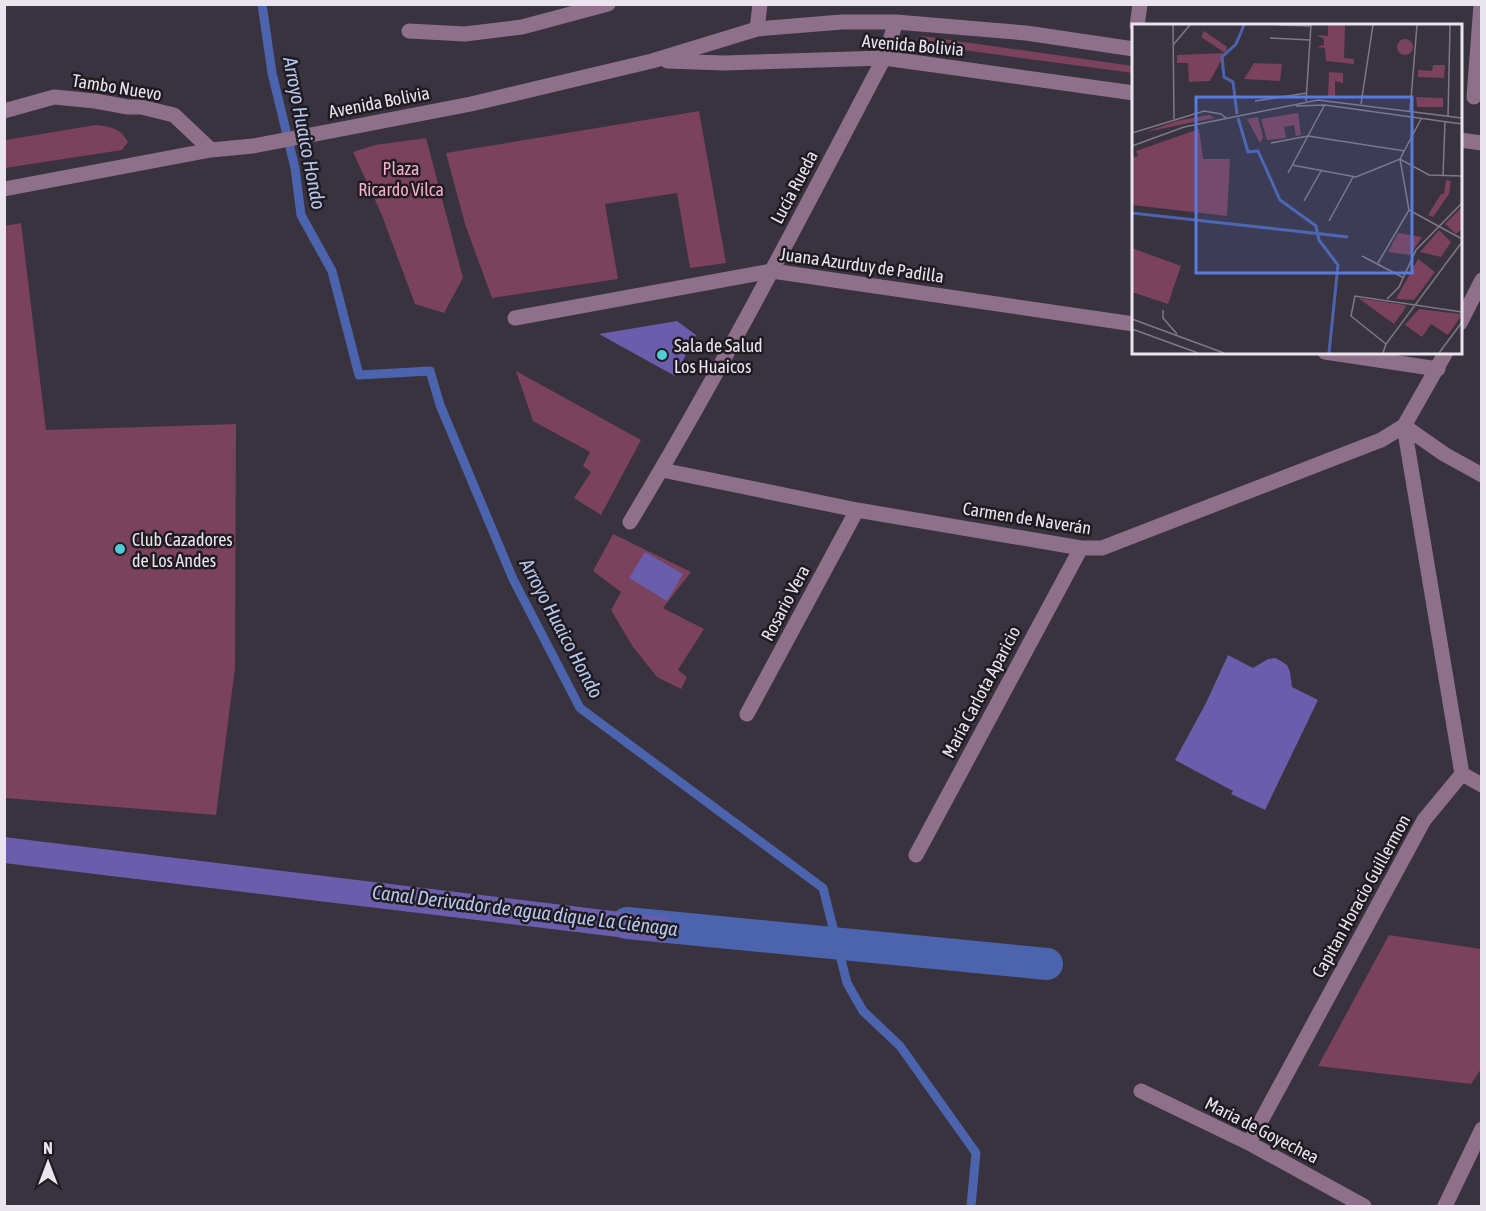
<svg xmlns="http://www.w3.org/2000/svg" width="1486" height="1211" font-family="'Asap Condensed',sans-serif">
	<style>
		.green { fill: #7a425c }
		.lines { fill: none; stroke-linecap: round; stroke-linejoin: round }
		.stream { stroke: #4b64ad; stroke-width: 9 }
		.canal { stroke: #4b64ad; stroke-width: 32 }
		.building { fill: #6a5dab }
		.minor { stroke: #8f708b; stroke-width: 15 }
		.poi-dot { fill: #52cbd9; stroke: #1f1b21; stroke-width: 2 }
		.labels { text-anchor: middle; dominant-baseline: central; stroke-width: 5; stroke-linejoin: round; paint-order: stroke }
		.street-label { font-size: 18px; fill: #e9e4ed; stroke: #1f1b21 }
		.park-label { font-size: 18px; fill: #f6b0ce; stroke: #1f1b21 }
		.poi-label { font-size: 18px; fill: #e9e4ed; stroke: #1f1b21; text-anchor: start }
		.water-label { font-size: 20px; font-style: italic; fill: #b6c6ee; stroke: #1f1b21 }
		.inset-river { fill: none; stroke: #4b64ad; stroke-width: 3 }
		.inset-road { fill: none; stroke: #7f7985; stroke-width: 1.5 }
		.view { fill: #5a7bde; fill-opacity: 0.15; stroke: #5a7bde; stroke-width: 3 }
		.inset-edge { fill: none; stroke: #e9e4ed; stroke-width: 3 }
	</style>
	<rect width="100%" height="100%" fill="#39323f"/>
	<path class="green" d="M 922,36 L 1133,66 L 1133,73 L 919,44 L 917,39 Z
		M 699,111 L 726,263 L 690,268 L 677,193 L 605,204 L 618,279 L 492,298 L 465,224 L 446,153 Z
		M 96,125 C 112,127 120,128 128,142 L 122,150 L 5,168 L 5,140 Z
		M 426,138 L 463,278 L 444,313 L 415,304 L 381,213 L 353,152 L 375,145 Z
		M 21,223 L 46,430 L 236,424 L 235,668 L 216,815 L 5,798 L 4,226 Z
		M 516,371 L 641,440 L 601,515 L 574,498 L 591,472 L 583,466 L 590,452 L 533,421 Z
		M 613,534 L 691,572 L 663,608 L 704,629 L 678,670 L 687,677 L 681,689 L 657,677 L 633,647 L 611,610 L 621,592 L 593,571 Z
		M 1389,935 L 1481,949 L 1481,1069 L 1471,1084 L 1318,1066 Z"/>
	<g class="lines">
		<path class="stream" d="M 262,4 L 272,73 L 295,168 L 301,215 L 332,271 L 359,375 L 430,371 L 440,405 L 513,579 L 580,708 L 823,888 L 847,983 L 863,1011 L 900,1046 L 976,1153 L 971,1206"/>
		<path class="canal" d="M 627,923 L 1047,964"/>
	</g>
	<path class="building" d="M 677,321 L 696,335 L 675,376 L 599,334 Z
		M 645,552 L 683,574 L 667,601 L 629,578 Z
		M 1228,655 L 1253,668 L 1268,659 L 1275,658 L 1281,661 L 1287,665 L 1290,672 L 1292,687 L 1318,700 L 1265,810 L 1231,794 L 1233,791 L 1175,760 L 1206,703 Z
		M 4,837 L 670,918 L 667,943 L 4,863 Z"/>
	<g class="lines">
		<path class="minor" d="M 1137,26 L 1140,4
			M 757,29 L 760,4
			M 409,31 L 465,34 L 522,27 L 608,4
			M 667,61 L 724,63 L 884,58 L 1134,93
			M 1474,97 L 1481,4
			M 4,111 L 54,97 L 95,101 L 128,107 L 141,107 L 174,115 L 211,150
			M 1460,140 L 1482,143
			M 4,189 L 211,150 L 253,146 L 347,128 L 471,104 L 652,61 L 757,29 L 842,22 L 896,22 L 1026,33 L 1134,49
			M 515,318 L 772,271 L 1134,324
			M 1460,323 L 1482,280
			M 1325,352 L 1438,369
			M 662,470 L 857,510 L 1081,548 L 1102,548 L 1381,440 L 1404,426 L 1444,454 L 1482,475
			M 630,522 C 721,371 802,214 884,58 L 896,22
			M 747,714 L 857,510
			M 1462,774 L 1482,785
			M 916,855 L 1081,548
			M 1141,1091 L 1249,1143 L 1364,1206
			M 1249,1143 L 1424,820 L 1462,774 L 1404,426 L 1446,352
			M 1445,1206 L 1482,1129"/>
	</g>
	<g class="poi-dot">
		<circle cx="662" cy="355" r="6"/>
		<circle cx="120" cy="549" r="6"/>
	</g>
	<g class="labels">
		<g class="street-label">
			<text transform="translate(913 45) rotate(5)">Avenida Bolivia</text>
			<text transform="translate(117 87) rotate(9)">Tambo Nuevo</text>
			<text transform="translate(379 102) rotate(-11)">Avenida Bolivia</text>
			<text transform="translate(794 187) rotate(-62)">Lucía Rueda</text>
			<text transform="translate(862 265) rotate(8)">Juana Azurduy de Padilla</text>
			<text transform="translate(1027 518) rotate(9)">Carmen de Naverán</text>
			<text transform="translate(785 603) rotate(-62)">Rosario Vera</text>
			<text transform="translate(981 692) rotate(-62)">María Carlota Aparicio</text>
			<text transform="translate(1361 896) rotate(-61)">Capitan Horacio Guillermon</text>
			<text transform="translate(1262 1130) rotate(27)">Maria de Goyechea</text>
		</g>
		<g class="park-label">
			<text x="401" y="168">Plaza<tspan x="401" dy="21">Ricardo Vilca</tspan></text>
		</g>
		<g class="poi-label">
			<text x="674" y="345">Sala de Salud<tspan x="674" dy="21">Los Huaicos</tspan></text>
			<text x="132" y="539">Club Cazadores<tspan x="132" dy="21">de Los Andes</tspan></text>
		</g>
		<g class="water-label">
			<text transform="translate(305 133) rotate(79)">Arroyo Huaico Hondo</text>
			<text transform="translate(562 628) rotate(62)">Arroyo Huaico Hondo</text>
			<text transform="translate(525 910) rotate(7)">Canal Derivador de agua dique La Ciénaga</text>
		</g>
	</g>
	<g transform="translate(1132 24)">
		<rect width="330" height="330" fill="#39323f"/>
		<path d="M 196,1 L 213,1 L 212,34 L 222,35 L 222,40 L 194,37 L 193,24 L 184,23 L 192,21 L 192,15 L 184,11 L 196,12 ZM 72,7 L 95,23 L 94,27 L 78,57 L 57,58 L 56,39 L 45,39 L 45,31 L 93,29 L 69,13 ZM265 23a8 8 0 1 1 16 0a8 8 0 1 1-16 0ZM 122,39 L 150,40 L 148,57 L 112,55 ZM 301,41 L 313,41 L 312,54 L 286,53 L 286,46 L 300,47 ZM 197,48 L 211,49 L 211,59 L 203,57 L 203,72 L 196,72 ZM 284,73 L 311,74 L 311,83 L 285,83 ZM 166,89 L 169,111 L 164,112 L 162,101 L 152,103 L 154,114 L 135,116 L 129,95 ZM 78,91 L 82,94 L 14,108 L 44,97 ZM 126,93 L 131,113 L 128,119 L 115,95 ZM 67,105 L 71,135 L 98,135 L 95,192 L 0,181 L 0,134 L 6,132 L 4,127 ZM 314,156 L 319,157 L 317,170 L 301,193 L 296,191 L 309,170 L 312,170 ZM 330,183 L 330,205 L 324,210 L 313,200 ZM 307,206 L 319,218 L 309,233 L 288,228 ZM 266,209 L 290,213 L 278,231 L 256,228 ZM 0,224 L 49,242 L 36,280 L 0,268 ZM 286,235 L 303,248 L 282,276 L 264,275 ZM 226,274 L 273,281 L 274,283 L 262,300 ZM 287,285 L 328,290 L 329,292 L 316,311 L 299,300 L 290,313 L 273,301 Z" fill="#7a425c"/>
		<path class="inset-river" d="M 105,90 L 101,58 L 92,53 L 90,33 L 104,20 L 112,1M 106,94 L 116,128 L 126,127 L 148,176 L 184,202 L 187,216 L 206,241 L 197,329M 0,189 L 216,213"/>
		<path class="inset-road" d="M 41,1 L 42,95M 147,1 L 179,2M 138,14 L 178,16M 41,21 L 58,1M 123,77 L 175,69M 174,77 L 179,1M 229,80 L 241,1M 164,82 L 193,81 L 330,100M 278,87 L 285,1M 316,93 L 318,1M 0,109 L 72,87 L 89,90 L 95,95M 139,119 L 176,112 L 273,127M 0,122 L 52,103 L 186,76 L 330,94M 160,141 L 224,153 L 268,135 L 297,151 L 330,152M 156,149 L 192,82M 311,151 L 313,98M 172,177 L 189,147M 277,186 L 330,215M 197,197 L 221,153M 230,232 L 272,254M 246,239 L 277,186 L 268,135 L 289,95M 255,275 L 267,263 L 284,226 L 330,179M 31,286 L 31,294 L 45,310M 0,295 L 92,329M 0,305 L 66,329M 254,320 L 219,292 L 223,272 L 330,288M 251,329 L 254,320 L 330,218M 307,329 L 330,298"/>
		<path class="view" d="M 64,73 L 280,73 L 280,249 L 64,249 Z"/>
		<rect width="330" height="330" class="inset-edge"/>
	</g>
	<rect width="1486" height="1211" fill="none" stroke="#e9e4ed" stroke-width="12"/>
	<g transform="translate(48 1163)" stroke="#1f1b21" stroke-width="4.5" paint-order="stroke">
	<path d="M0-4.5L10 22L0 15L-10 22Z" fill="#e9e4ed"/>
	<text y="-9" font-size="16" font-weight="bold" text-anchor="middle" fill="#e9e4ed">N</text>
	</g>
</svg>
